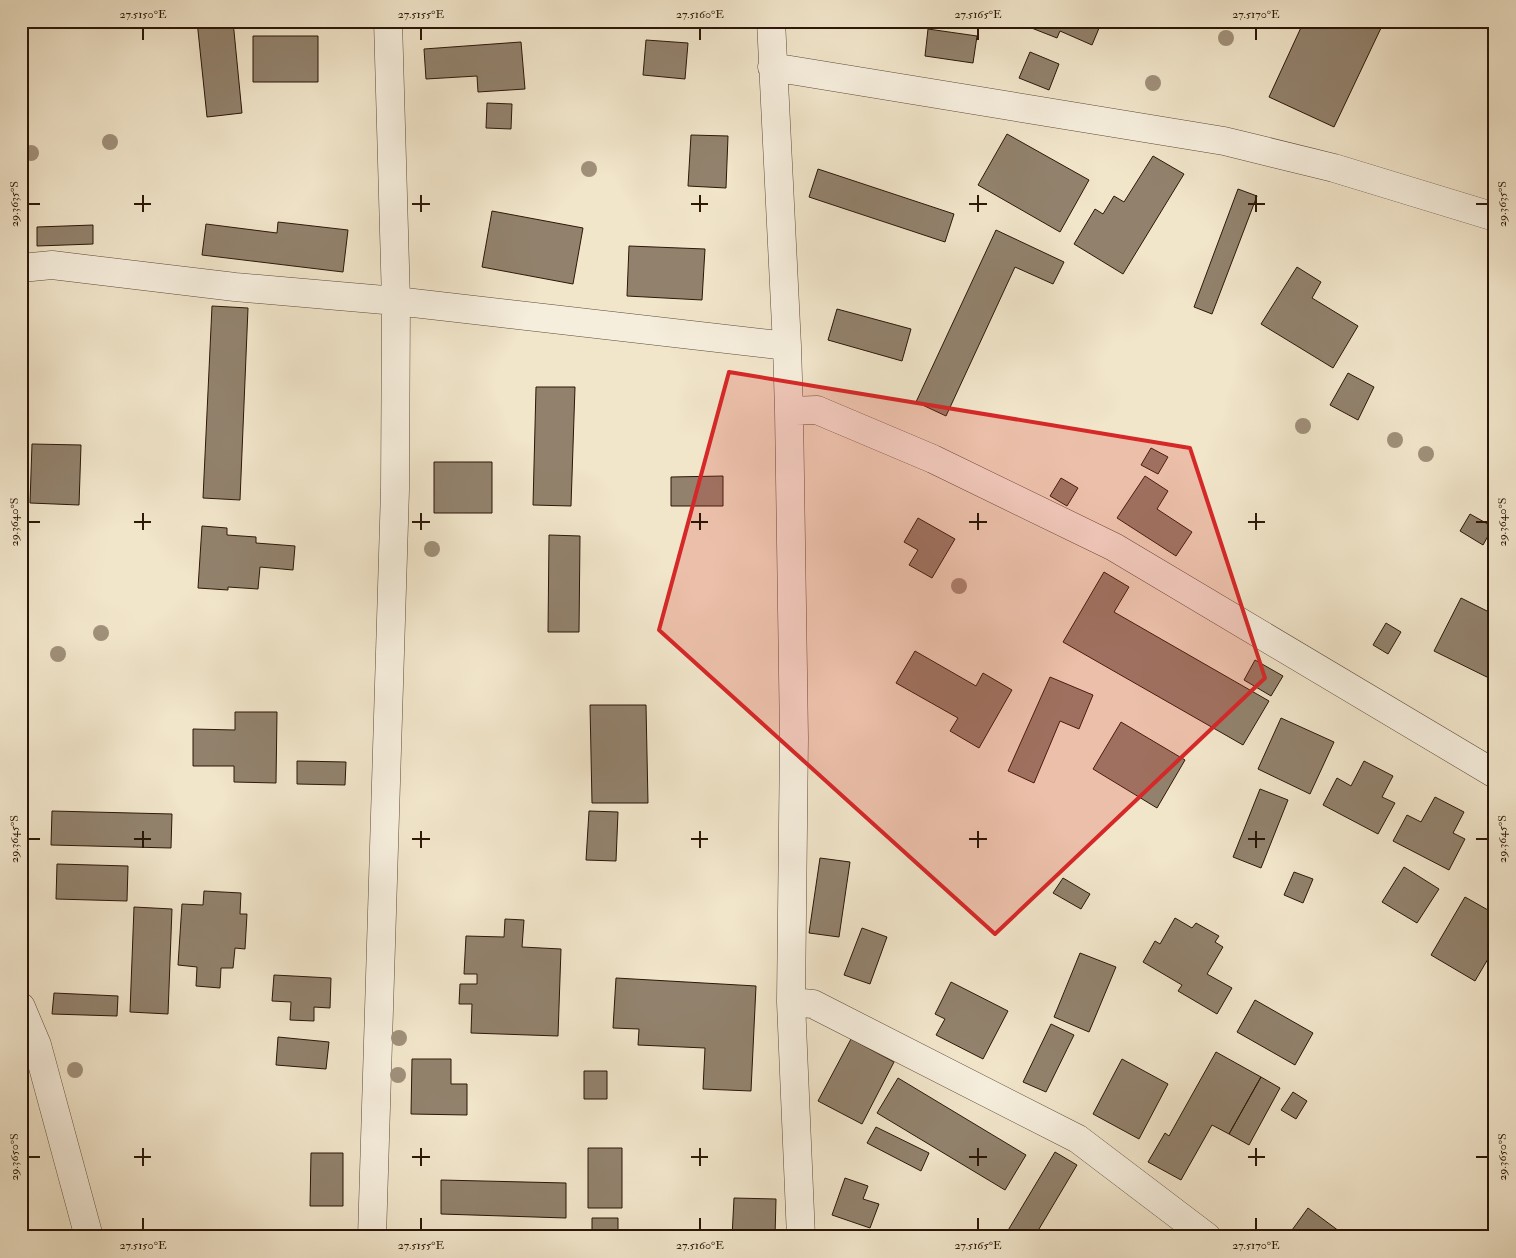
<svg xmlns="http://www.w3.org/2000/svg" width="1516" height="1258" font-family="'IM FELL Double Pica',serif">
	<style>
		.building { fill: #92826d; stroke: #2c1708 }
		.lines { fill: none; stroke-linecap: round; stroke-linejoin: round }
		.minor-casing { stroke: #5d4a38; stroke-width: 29 }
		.minor { stroke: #f6eedd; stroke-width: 28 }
		.tree { fill: #a0907a }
		.marked { fill: #d62828; fill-opacity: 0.2; stroke: #d62828; stroke-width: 4; stroke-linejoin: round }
		.ticks { fill: none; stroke: #2c1708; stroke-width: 2 }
		.neatline { fill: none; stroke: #2c1708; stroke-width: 2 }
		.ticks-label { font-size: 12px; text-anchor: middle; fill: #2c1708 }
	</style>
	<rect width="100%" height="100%" fill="#f1e5ca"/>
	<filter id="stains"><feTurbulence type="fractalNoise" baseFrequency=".004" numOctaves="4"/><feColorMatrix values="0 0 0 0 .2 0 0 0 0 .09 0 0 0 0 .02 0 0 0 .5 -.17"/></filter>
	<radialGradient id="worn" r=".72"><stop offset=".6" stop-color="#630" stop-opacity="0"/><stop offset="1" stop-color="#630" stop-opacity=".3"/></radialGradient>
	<path class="building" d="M 197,21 L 233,21 L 242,113 L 207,117 Z
		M 1032,21 L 1102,21 L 1092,45 L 1060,31 L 1057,38 L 1029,27 Z
		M 1304,21 L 1367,21 L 1381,28 L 1334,127 L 1269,97 Z
		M 928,29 L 977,36 L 973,63 L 925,56 Z
		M 253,36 L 318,36 L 318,82 L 253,82 Z
		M 646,40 L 688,43 L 685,79 L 643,75 Z
		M 521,42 L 525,89 L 478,92 L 477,76 L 426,79 L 424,49 Z
		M 1030,52 L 1059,64 L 1049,90 L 1019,78 Z
		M 487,103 L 512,104 L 511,129 L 486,128 Z
		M 1007,134 L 1089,180 L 1060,232 L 978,185 Z
		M 691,135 L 728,136 L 726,188 L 688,186 Z
		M 1153,156 L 1184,174 L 1123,274 L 1074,244 L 1095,209 L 1103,214 L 1114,196 L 1124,202 Z
		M 818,169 L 954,214 L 945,242 L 809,197 Z
		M 1238,189 L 1257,196 L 1212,314 L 1194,307 Z
		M 492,211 L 583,228 L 573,284 L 482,267 Z
		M 278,222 L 348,230 L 343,272 L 202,255 L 206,224 L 277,233 Z
		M 93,225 L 93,244 L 37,246 L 37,227 Z
		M 996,230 L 1064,262 L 1053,284 L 1015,267 L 946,416 L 916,402 Z
		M 629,246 L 705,249 L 702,300 L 627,296 Z
		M 1297,267 L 1321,282 L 1312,298 L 1358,326 L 1333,368 L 1261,324 Z
		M 212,306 L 248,308 L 240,500 L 203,498 Z
		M 837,309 L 911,329 L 902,361 L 828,340 Z
		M 1348,373 L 1374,387 L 1358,420 L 1330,405 Z
		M 536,387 L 575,387 L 571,506 L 533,505 Z
		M 32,444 L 81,445 L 79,505 L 30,503 Z
		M 1151,448 L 1168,457 L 1158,474 L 1141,465 Z
		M 434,462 L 492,462 L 492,513 L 434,513 Z
		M 723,476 L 723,506 L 671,506 L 671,477 Z
		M 1145,476 L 1168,491 L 1157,509 L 1192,532 L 1176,556 L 1117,518 Z
		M 1061,478 L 1078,488 L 1067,506 L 1050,496 Z
		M 1470,514 L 1493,527 L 1483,545 L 1460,531 Z
		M 918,518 L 955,539 L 932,578 L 909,565 L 918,550 L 904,542 Z
		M 202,526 L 227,528 L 227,535 L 256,537 L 256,543 L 295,546 L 293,570 L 260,567 L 258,589 L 228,587 L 228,590 L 198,588 Z
		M 549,535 L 580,536 L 579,632 L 548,632 Z
		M 1104,572 L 1129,587 L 1114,612 L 1269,701 L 1243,745 L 1063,642 Z
		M 1461,598 L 1495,615 L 1495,681 L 1434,651 Z
		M 1386,623 L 1401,632 L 1388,654 L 1373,645 Z
		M 915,651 L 976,686 L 983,673 L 1012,690 L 979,748 L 950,731 L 958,718 L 896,683 Z
		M 1255,660 L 1283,676 L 1271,696 L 1244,680 Z
		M 1050,677 L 1093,695 L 1079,729 L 1060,721 L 1034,783 L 1008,771 Z
		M 590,705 L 646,705 L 648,803 L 592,803 Z
		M 235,712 L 277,712 L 276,783 L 234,782 L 234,766 L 193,766 L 193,729 L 235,730 Z
		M 1281,718 L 1334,742 L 1310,794 L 1258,769 Z
		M 1121,722 L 1185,760 L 1157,808 L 1093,769 Z
		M 297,761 L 346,762 L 345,785 L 297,784 Z
		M 1364,761 L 1393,776 L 1382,797 L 1395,803 L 1378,834 L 1323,805 L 1337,778 L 1351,786 Z
		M 1260,789 L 1288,800 L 1261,868 L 1233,857 Z
		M 1435,797 L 1464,812 L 1453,833 L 1465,839 L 1449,870 L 1393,841 L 1407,815 L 1421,822 Z
		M 52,811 L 172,814 L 171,848 L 51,845 Z
		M 589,811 L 618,812 L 616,861 L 586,860 Z
		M 820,858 L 850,862 L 839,937 L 809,933 Z
		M 57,864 L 128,866 L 127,901 L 56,899 Z
		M 1404,867 L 1439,889 L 1417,923 L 1382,902 Z
		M 1294,872 L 1313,879 L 1303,903 L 1284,895 Z
		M 1063,878 L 1090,894 L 1081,909 L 1053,893 Z
		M 204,891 L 241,893 L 240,914 L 247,914 L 245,949 L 235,948 L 233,968 L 221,968 L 220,988 L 196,986 L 197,967 L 178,965 L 182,904 L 203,905 Z
		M 1465,897 L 1495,914 L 1495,947 L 1475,981 L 1431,955 Z
		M 134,907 L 172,909 L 168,1014 L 130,1012 Z
		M 1175,918 L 1192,928 L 1196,923 L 1219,936 L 1215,942 L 1223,947 L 1207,974 L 1232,988 L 1217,1014 L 1178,991 L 1182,985 L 1143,962 L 1155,941 L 1160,944 Z
		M 505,919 L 524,920 L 522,947 L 561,949 L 558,1036 L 471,1033 L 472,1004 L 459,1004 L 460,984 L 477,984 L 477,974 L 464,974 L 466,936 L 504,937 Z
		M 862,928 L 887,937 L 870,984 L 844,975 Z
		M 1080,953 L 1116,967 L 1089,1032 L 1054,1017 Z
		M 274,975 L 331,978 L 330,1008 L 314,1007 L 314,1021 L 290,1020 L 291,1002 L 272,1001 Z
		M 616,978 L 756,986 L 751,1091 L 703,1089 L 705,1048 L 638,1045 L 639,1029 L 613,1028 Z
		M 951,982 L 1008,1011 L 983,1059 L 936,1035 L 945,1019 L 935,1014 Z
		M 54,993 L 118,996 L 117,1016 L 52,1014 Z
		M 1255,1000 L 1313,1033 L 1295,1065 L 1237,1032 Z
		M 1051,1024 L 1074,1035 L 1046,1092 L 1023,1082 Z
		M 278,1037 L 329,1042 L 326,1069 L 276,1065 Z
		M 851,1039 L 894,1062 L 862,1124 L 818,1101 Z
		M 1216,1052 L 1261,1077 L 1229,1134 L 1212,1125 L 1181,1180 L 1148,1162 L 1165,1133 L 1169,1136 Z
		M 412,1059 L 451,1059 L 451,1084 L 467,1084 L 467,1115 L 411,1114 Z
		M 1122,1059 L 1168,1084 L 1139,1139 L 1093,1114 Z
		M 584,1071 L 607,1071 L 607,1099 L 584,1099 Z
		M 1261,1077 L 1280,1088 L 1249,1145 L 1229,1134 Z
		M 898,1078 L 1026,1155 L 1005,1190 L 877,1113 Z
		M 1293,1092 L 1307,1101 L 1296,1119 L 1281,1110 Z
		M 876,1127 L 929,1153 L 921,1171 L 867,1143 Z
		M 588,1148 L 622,1148 L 622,1208 L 588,1208 Z
		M 1055,1152 L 1077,1165 L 1039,1229 L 1053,1237 L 1004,1237 Z
		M 311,1153 L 343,1153 L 343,1206 L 310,1206 Z
		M 845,1178 L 868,1186 L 863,1199 L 879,1204 L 870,1228 L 832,1215 Z
		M 441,1180 L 566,1183 L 566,1218 L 441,1214 Z
		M 734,1198 L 776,1199 L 775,1237 L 732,1237 Z
		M 1308,1208 L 1347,1237 L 1287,1237 Z
		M 592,1218 L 618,1218 L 618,1237 L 592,1237 Z"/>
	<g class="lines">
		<g class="minor-casing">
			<path id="minor" d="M 771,21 L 787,346 L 789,411 L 794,738 L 791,1002 L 801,1237
				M 772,67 L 1224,141 L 1334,168 L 1495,217
				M 21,268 L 52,265 L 235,287 L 396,301 L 787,346
				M 789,411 L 817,410 L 933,459 L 1114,547 L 1495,774
				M 791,1002 L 813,1004 L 1078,1139 L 1207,1237
				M 21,1007 L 37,1045 L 89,1237
				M 372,1237 L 395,490 L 396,301 L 388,21"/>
		</g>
		<use href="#minor" class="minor"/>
	</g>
	<g class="tree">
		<circle cx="1226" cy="38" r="8"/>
		<circle cx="1153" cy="83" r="8"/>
		<circle cx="110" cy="142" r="8"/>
		<circle cx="31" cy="153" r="8"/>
		<circle cx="589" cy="169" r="8"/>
		<circle cx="1303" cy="426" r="8"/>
		<circle cx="1395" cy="440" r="8"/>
		<circle cx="1426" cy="454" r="8"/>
		<circle cx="432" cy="549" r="8"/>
		<circle cx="959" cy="586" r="8"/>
		<circle cx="101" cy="633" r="8"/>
		<circle cx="58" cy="654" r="8"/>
		<circle cx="399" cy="1038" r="8"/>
		<circle cx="75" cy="1070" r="8"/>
		<circle cx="398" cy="1075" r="8"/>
	</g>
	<path class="marked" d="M 729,372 L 1190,448 L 1265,678 L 995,934 L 659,630 Z"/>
	<path class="ticks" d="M 143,28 L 143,40M 421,28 L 421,40M 700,28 L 700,40M 978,28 L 978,40M 1256,28 L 1256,40M 143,195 L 143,212M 421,195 L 421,212M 700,195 L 700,212M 978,195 L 978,212M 1256,195 L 1256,212M 28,204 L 40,204M 134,204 L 151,204M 412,204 L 430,204M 691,204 L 708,204M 969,204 L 987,204M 1248,204 L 1265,204M 1476,204 L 1488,204M 143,513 L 143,530M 421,513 L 421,530M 700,513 L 700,530M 978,513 L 978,530M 1256,513 L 1256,530M 28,522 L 40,522M 134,522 L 151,522M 412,522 L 430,522M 691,522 L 708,522M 969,522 L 987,522M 1248,522 L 1265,522M 1476,522 L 1488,522M 143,831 L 143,848M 421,831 L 421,848M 700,831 L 700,848M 978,831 L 978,848M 1256,831 L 1256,848M 28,839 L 40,839M 134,839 L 151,839M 412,839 L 430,839M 691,839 L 708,839M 969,839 L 987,839M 1248,839 L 1265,839M 1476,839 L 1488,839M 143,1148 L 143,1166M 421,1148 L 421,1166M 700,1148 L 700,1166M 978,1148 L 978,1166M 1256,1148 L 1256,1166M 28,1157 L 40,1157M 134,1157 L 151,1157M 412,1157 L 430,1157M 691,1157 L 708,1157M 969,1157 L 987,1157M 1248,1157 L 1265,1157M 1476,1157 L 1488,1157M 143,1218 L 143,1230M 421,1218 L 421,1230M 700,1218 L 700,1230M 978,1218 L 978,1230M 1256,1218 L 1256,1230"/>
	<rect width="1516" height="1258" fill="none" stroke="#f1e5ca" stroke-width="55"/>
	<rect x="28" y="28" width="1460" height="1202" class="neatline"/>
	<g class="ticks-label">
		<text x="143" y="18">27.5150°E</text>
		<text x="421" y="18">27.5155°E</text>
		<text x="700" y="18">27.5160°E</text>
		<text x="978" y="18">27.5165°E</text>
		<text x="1256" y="18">27.5170°E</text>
		<text transform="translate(14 204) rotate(-90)" y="4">29.3635°S</text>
		<text transform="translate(1502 204) rotate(-90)" y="4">29.3635°S</text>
		<text transform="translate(14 522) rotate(-90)" y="4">29.3640°S</text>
		<text transform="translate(1502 522) rotate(-90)" y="4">29.3640°S</text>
		<text transform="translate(14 839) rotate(-90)" y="4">29.3645°S</text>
		<text transform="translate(1502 839) rotate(-90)" y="4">29.3645°S</text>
		<text transform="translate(14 1157) rotate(-90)" y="4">29.3650°S</text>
		<text transform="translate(1502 1157) rotate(-90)" y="4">29.3650°S</text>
		<text x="143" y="1249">27.5150°E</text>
		<text x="421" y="1249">27.5155°E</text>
		<text x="700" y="1249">27.5160°E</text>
		<text x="978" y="1249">27.5165°E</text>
		<text x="1256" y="1249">27.5170°E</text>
	</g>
	<rect width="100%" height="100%" filter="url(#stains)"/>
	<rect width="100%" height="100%" fill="url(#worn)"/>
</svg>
